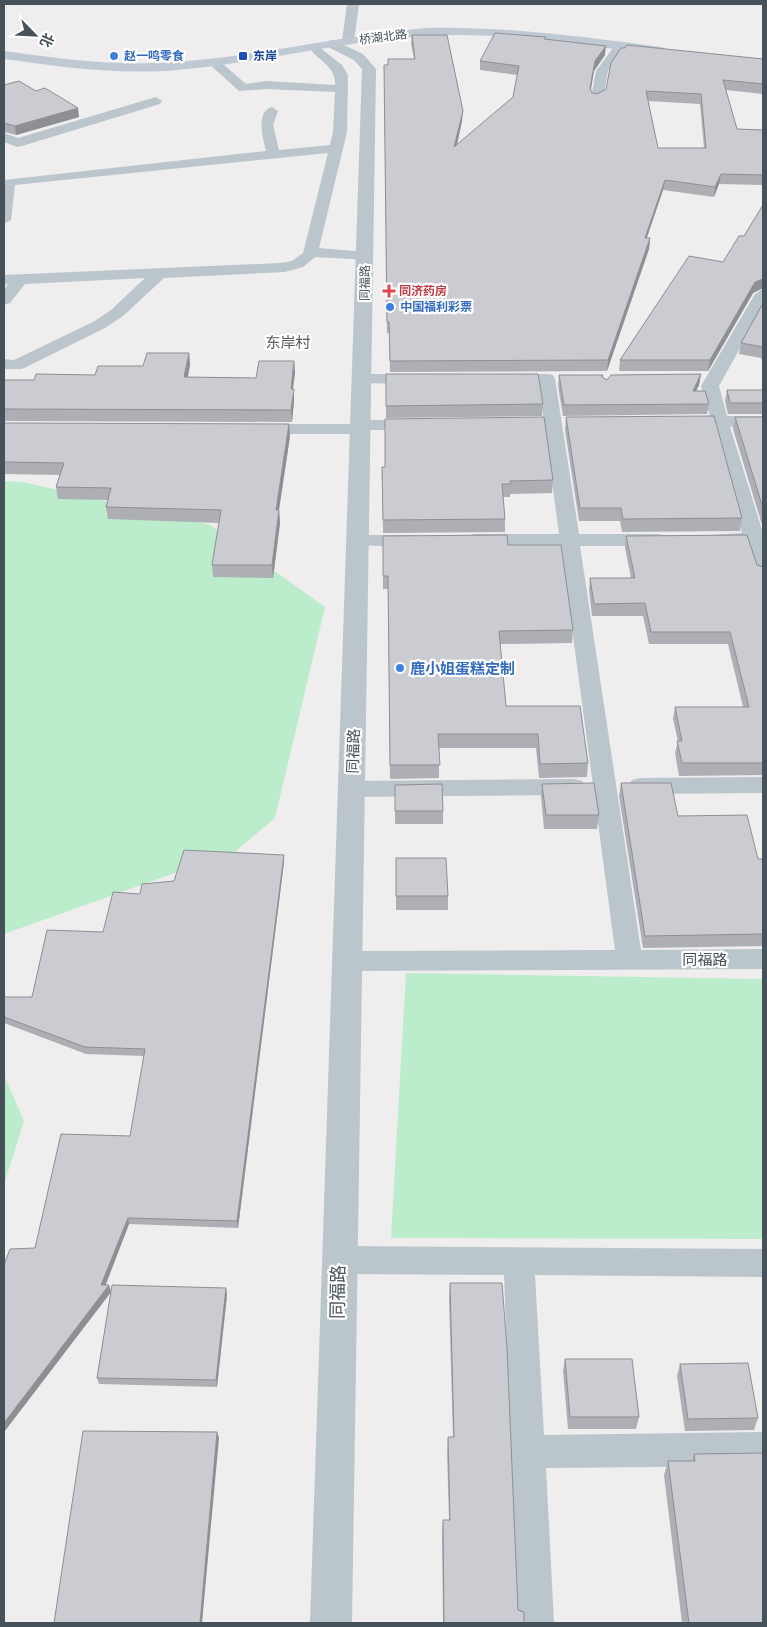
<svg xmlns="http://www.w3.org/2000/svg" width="767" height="1627" font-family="Arial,'Noto Sans SC',sans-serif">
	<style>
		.green { fill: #bbedcc }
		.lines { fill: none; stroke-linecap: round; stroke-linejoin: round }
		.minor { fill: #bbc5cc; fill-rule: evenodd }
		.tertiary { fill: #bbc5cc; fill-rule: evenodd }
		.secondary { fill: #bec9d3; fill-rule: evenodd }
		.wall { fill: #aeafb5; fill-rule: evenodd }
		.shaded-wall { fill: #8d8f93 }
		.building { fill: #caccd2; stroke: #8d8f93; fill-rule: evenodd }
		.shop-dot { fill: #3f7fe0; stroke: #fff; stroke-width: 2 }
		.transit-dot { fill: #1a4fb4; stroke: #fff; stroke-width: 2 }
		.health-dot { fill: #e0444e; stroke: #fff; stroke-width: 2 }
		.labels { text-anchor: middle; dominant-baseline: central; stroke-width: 4.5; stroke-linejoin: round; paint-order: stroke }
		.far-street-label { font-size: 12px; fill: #465159; stroke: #fff }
		.far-shop-label { font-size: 12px; font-weight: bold; fill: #366cbe; stroke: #fff; text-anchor: start }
		.far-transit-label { font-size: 12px; font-weight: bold; fill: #164399; stroke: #fff; text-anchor: start }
		.far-health-label { font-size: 12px; font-weight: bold; fill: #be3a42; stroke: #fff; text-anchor: start }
		.far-quarter-label { font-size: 15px; fill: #5a5d61; stroke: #fff }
		.shop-label { font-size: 15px; font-weight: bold; fill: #366cbe; stroke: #fff; text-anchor: start }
		.street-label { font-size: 15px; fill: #465159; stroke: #fff }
		.near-street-label { font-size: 18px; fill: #465159; stroke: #fff }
	</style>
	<rect width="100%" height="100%" fill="#efeded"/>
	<path class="green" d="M 4,481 L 23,482 L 210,525 L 325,607 L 275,818 L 236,851 L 4,934 Z
		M 406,973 L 763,979 L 763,1239 L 391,1238 Z
		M 4,1075 L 24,1121 L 4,1184 Z"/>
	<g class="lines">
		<path class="minor" d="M 347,4 L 359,4 L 354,41 L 348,44 L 342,41 Z
			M 620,42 L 626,46 L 608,71 L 603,98 L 597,102 L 593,101 L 591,98 L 596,71 L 616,44 Z
			M 314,43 L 342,65 L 348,75 L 347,132 L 319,248 L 365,252 L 373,257 L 370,260 L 315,257 L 303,267 L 285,272 L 164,278 L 123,316 L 105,328 L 22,369 L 4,369 L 4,359 L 14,360 L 93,322 L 111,310 L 145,278 L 25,284 L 10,303 L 4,305 L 4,290 L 8,284 L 4,285 L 4,275 L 280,263 L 292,261 L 303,253 L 328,153 L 15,185 L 11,220 L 4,224 L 4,180 L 266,151 C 263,139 255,112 272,107 L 278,111 L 273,125 L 279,150 L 330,145 L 333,132 L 335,92 L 266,89 L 239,91 L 207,62 L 209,59 L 217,59 L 246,84 L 266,81 L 335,85 C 336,66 319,61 308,47 Z
			M 156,97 L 162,101 L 160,104 L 22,146 L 17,147 L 4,142 L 4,133 L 18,138 Z
			M 763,289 L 763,307 L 719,386 L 727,416 L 763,416 L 763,426 L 730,427 L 763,533 L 763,578 L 756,576 L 745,545 L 711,543 L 708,539 L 711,535 L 742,533 L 713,427 L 678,426 L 675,422 L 678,418 L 710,416 L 701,386 L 755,294 Z
			M 363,374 L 418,374 L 424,375 L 426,379 L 424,383 L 418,384 L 357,383 L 355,379 L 357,375 Z
			M 507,374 L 547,374 L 553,375 L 555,379 L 579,534 L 659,534 L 666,536 L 669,540 L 666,544 L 659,546 L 580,546 L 641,950 L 763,949 L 763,969 L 347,971 L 338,968 L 334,961 L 338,954 L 347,951 L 615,950 L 561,546 L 475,546 L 468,544 L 465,540 L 468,536 L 475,534 L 559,534 L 539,384 L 501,383 L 499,379 L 501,375 Z
			M 362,420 L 418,420 L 424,421 L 427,425 L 424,429 L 418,430 L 369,430 L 361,434 L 258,434 L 252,433 L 249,429 L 252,425 L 258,424 L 354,424 Z
			M 360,535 L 414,535 L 421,537 L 424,541 L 421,545 L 414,547 L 353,545 L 350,541 L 353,537 Z
			M 763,777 L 763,793 L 640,794 L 632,792 L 628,786 L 632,780 L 640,778 Z
			M 574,779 L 582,781 L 586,787 L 582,793 L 574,795 L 352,797 L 344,795 L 340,789 L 344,783 L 352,781 Z
			M 339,1246 L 763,1249 L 763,1277 L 535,1275 L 544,1435 L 763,1432 L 763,1466 L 546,1468 L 554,1623 L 518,1623 L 504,1275 L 339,1274 L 328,1270 L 324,1260 L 328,1250 Z"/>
		<path class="tertiary" d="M 333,40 L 363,54 L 376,69 L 352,1623 L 310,1623 L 362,69 L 354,60 L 328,47 L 326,44 L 328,41 Z"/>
		<path class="secondary" d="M 425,28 C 505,26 583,37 662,47 L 669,51 L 662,55 C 584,46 504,31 425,36 C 341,41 260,63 177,70 C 119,75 61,67 4,59 L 4,51 C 54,58 104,65 155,63 C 246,60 335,36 425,28 Z"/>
	</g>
	<path class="wall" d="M 412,35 L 462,121 L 457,145 L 513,97 L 517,75 L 480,70 L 480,61 L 546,39 L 605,55 L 594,71 L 591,90 L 592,93 L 597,94 L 763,59 L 763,94 L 726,90 L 737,129 L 763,130 L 763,185 L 719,184 L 714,197 L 663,190 L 647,238 L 650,238 L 649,249 L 607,371 L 390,372 L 389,333 L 387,333 L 384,74 L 388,65 L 414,59 L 411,44 ZM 648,101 L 700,104 L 704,148 L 658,148 Z
		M 4,85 L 79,117 L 16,135 L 4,132 Z
		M 763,205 L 763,288 L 753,293 L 708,371 L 619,371 L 620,360 L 723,262 L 744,236 Z
		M 763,303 L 763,363 L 761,358 L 739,354 L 741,343 Z
		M 189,353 L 190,365 L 188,377 L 256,378 L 294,361 L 295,373 L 293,389 L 294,389 L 294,401 L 292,422 L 4,421 L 4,380 L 34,380 L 95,375 L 143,366 Z
		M 386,374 L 543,404 L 542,416 L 386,418 Z
		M 701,374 L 699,385 L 696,391 L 709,404 L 707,414 L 563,416 L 558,386 L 559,375 L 603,375 L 603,377 L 607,380 Z
		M 727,390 L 763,390 L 763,414 L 728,414 L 725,401 Z
		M 566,417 L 742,518 L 740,531 L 622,532 L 620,521 L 579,521 L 565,430 Z
		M 735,417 L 763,417 L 763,528 L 733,429 Z
		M 4,423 L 290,436 L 279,510 L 280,523 L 273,578 L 213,577 L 212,565 L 219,523 L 108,519 L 106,507 L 108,500 L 58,499 L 56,487 L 60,475 L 4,474 Z
		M 382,467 L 553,480 L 552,493 L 510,494 L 510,497 L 503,497 L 505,519 L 505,532 L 383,533 Z
		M 383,536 L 508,545 L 573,630 L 572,643 L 500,644 L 506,706 L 588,763 L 587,777 L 539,778 L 536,748 L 439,748 L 439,778 L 390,779 L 388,589 L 383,589 Z
		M 626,536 L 757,565 L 763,567 L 763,776 L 763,775 L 679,776 L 675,753 L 678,741 L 673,719 L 675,707 L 743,707 L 728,644 L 649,644 L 643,616 L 592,616 L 589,590 L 590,578 L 631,578 L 625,548 Z
		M 621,783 L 678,816 L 758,859 L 763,859 L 763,946 L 643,948 L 619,796 Z
		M 542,784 L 599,815 L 597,829 L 544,829 L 541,797 Z
		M 395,785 L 443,811 L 443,824 L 395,824 Z
		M 396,858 L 448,896 L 448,910 L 396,910 Z
		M 284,862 L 238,1228 L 129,1224 L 105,1285 L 109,1285 L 111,1292 L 226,1288 L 227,1295 L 217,1387 L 99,1384 L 97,1378 L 111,1292 L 4,1432 L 130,1136 L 144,1056 L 86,1054 L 4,1023 L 4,997 L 32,997 L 103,932 L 140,894 L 174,881 Z
		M 450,1283 L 518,1610 L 524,1623 L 443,1623 L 442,1535 L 443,1520 L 449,1520 L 447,1452 L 448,1437 L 453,1437 L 449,1299 Z
		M 565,1359 L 639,1417 L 636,1429 L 568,1429 L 563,1371 Z
		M 680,1364 L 758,1418 L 754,1430 L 685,1431 L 677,1376 Z
		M 694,1454 L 763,1623 L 682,1623 L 664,1475 L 668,1461 L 692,1461 Z"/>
	<path class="shaded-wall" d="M 606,46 L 605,55 L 594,71 L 589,98 L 590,88 L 595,61 Z
		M 78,108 L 79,117 L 16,135 L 15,126 Z
		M 463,111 L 462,121 L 454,157 L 454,147 Z
		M 721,174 L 719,184 L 714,197 L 715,187 Z
		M 665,180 L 663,190 L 643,248 L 645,238 Z
		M 650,238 L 649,249 L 607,371 L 608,360 Z
		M 763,279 L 763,288 L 753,293 L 708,371 L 710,360 L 755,282 Z
		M 189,353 L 190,365 L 185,389 L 184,377 Z
		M 294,361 L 295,373 L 291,401 L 291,389 Z
		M 701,374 L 699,385 L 691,401 L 693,391 Z
		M 294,389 L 294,401 L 292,422 L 291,410 Z
		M 289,424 L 290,436 L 277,523 L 276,510 Z
		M 279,510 L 280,523 L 273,578 L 272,565 Z
		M 284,855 L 284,862 L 238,1228 L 237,1221 Z
		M 128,1218 L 129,1224 L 103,1292 L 101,1285 Z
		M 109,1285 L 111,1292 L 4,1432 L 4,1423 Z
		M 226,1288 L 227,1295 L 217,1387 L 216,1380 Z
		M 217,1432 L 219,1438 L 202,1623 L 200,1623 Z"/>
	<path class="building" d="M 495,33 L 546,37 L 544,39 L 606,46 L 595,61 L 590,88 L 592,93 L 597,94 L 606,89 L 611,63 L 621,48 L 625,48 L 627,45 L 763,59 L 763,84 L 723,80 L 737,129 L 763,130 L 763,175 L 721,174 L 715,187 L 665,180 L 645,238 L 650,238 L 608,360 L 390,361 L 389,322 L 387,322 L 384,65 L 388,65 L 388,59 L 415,59 L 412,35 L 447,35 L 463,111 L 454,147 L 513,97 L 519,66 L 480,61 ZM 646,91 L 701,94 L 706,148 L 658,148 Z
		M 19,81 L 36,91 L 45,88 L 78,108 L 15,126 L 4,123 L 4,85 Z
		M 763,205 L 763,279 L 755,282 L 710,360 L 620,360 L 689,256 L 723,262 L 739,236 L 744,236 Z
		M 763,303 L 763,347 L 741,343 Z
		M 147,353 L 189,353 L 184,377 L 256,378 L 259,361 L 294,361 L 291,389 L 294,389 L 291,410 L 4,409 L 4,380 L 34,380 L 36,374 L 95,375 L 98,366 L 143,366 Z
		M 386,374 L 538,374 L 543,404 L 386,406 Z
		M 701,374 L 693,391 L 705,391 L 709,404 L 564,405 L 559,375 L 603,375 L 602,377 L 607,380 L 611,375 Z
		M 727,390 L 763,390 L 763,403 L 730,403 Z
		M 714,416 L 742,518 L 623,519 L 621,508 L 580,508 L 566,417 Z
		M 544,417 L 553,480 L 510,481 L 511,484 L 502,484 L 505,519 L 383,520 L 382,467 L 385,467 L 385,419 Z
		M 735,417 L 763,417 L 763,508 Z
		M 4,423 L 289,424 L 276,510 L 279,510 L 272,565 L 212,565 L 221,510 L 106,507 L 111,488 L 56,487 L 64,463 L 4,462 Z
		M 507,535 L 508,545 L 561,545 L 573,630 L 499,631 L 506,706 L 580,706 L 588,763 L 540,764 L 538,734 L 438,734 L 440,765 L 390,765 L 388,576 L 383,576 L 383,536 Z
		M 747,535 L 757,565 L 763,567 L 763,763 L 682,763 L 677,741 L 682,741 L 675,707 L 749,707 L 730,632 L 651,632 L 645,603 L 594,604 L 590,578 L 635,578 L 626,536 Z
		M 594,783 L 599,815 L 546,815 L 542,784 Z
		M 621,783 L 671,783 L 678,816 L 747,815 L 758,859 L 763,859 L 763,934 L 645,936 Z
		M 442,784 L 443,811 L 395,811 L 395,785 Z
		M 184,850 L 284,855 L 237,1221 L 128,1218 L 101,1285 L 109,1285 L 4,1423 L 4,1265 L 10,1249 L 35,1248 L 61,1134 L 130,1136 L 145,1049 L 85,1047 L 4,1017 L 4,997 L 32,997 L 47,930 L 103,932 L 113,892 L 140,894 L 142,884 L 174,881 Z
		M 396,858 L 446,858 L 448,896 L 396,896 Z
		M 450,1283 L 502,1283 L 507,1348 L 518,1610 L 524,1612 L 524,1623 L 444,1623 L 443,1520 L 450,1520 L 448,1437 L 454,1437 Z
		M 112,1285 L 226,1288 L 216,1380 L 97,1378 Z
		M 565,1359 L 632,1359 L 639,1417 L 570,1417 Z
		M 748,1363 L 758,1418 L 688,1419 L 680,1364 Z
		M 83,1431 L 217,1432 L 200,1623 L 54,1623 Z
		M 763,1453 L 763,1623 L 689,1623 L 668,1461 L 695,1461 L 694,1454 Z"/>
	<g class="shop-dot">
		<circle cx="114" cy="56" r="5"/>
		<circle cx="390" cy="307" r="5"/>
		<circle cx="400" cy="668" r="5"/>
	</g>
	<rect class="transit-dot" x="238" y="51" width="10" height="10" rx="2.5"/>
	<path class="health-dot" d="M386.5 283.5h5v5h5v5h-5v5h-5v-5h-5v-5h5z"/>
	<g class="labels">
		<g class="far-street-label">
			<text transform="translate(383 37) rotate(-7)">桥湖北路</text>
			<text transform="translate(365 283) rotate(-89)">同福路</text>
		</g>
		<g class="far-shop-label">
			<text x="124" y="56">赵一鸣零食</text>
			<text x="400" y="307">中国福利彩票</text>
		</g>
		<g class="far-transit-label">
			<text x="253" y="56">东岸</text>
		</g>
		<g class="far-health-label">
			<text x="399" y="291">同济药房</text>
		</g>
		<g class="far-quarter-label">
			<text x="288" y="342">东岸村</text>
		</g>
		<g class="shop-label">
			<text x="410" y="668">鹿小姐蛋糕定制</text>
		</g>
		<g class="street-label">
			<text transform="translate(353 751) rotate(-88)">同福路</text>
			<text x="705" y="959">同福路</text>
		</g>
		<g class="near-street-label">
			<text transform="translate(338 1292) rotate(-89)">同福路</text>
		</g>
	</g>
	<rect width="767" height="1627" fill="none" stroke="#465159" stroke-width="10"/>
	<g transform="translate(35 35) rotate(114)" stroke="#ffffff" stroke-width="4" paint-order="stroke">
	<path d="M0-4L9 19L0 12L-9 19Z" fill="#465159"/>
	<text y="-8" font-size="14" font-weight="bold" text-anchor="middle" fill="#465159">北</text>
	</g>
</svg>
